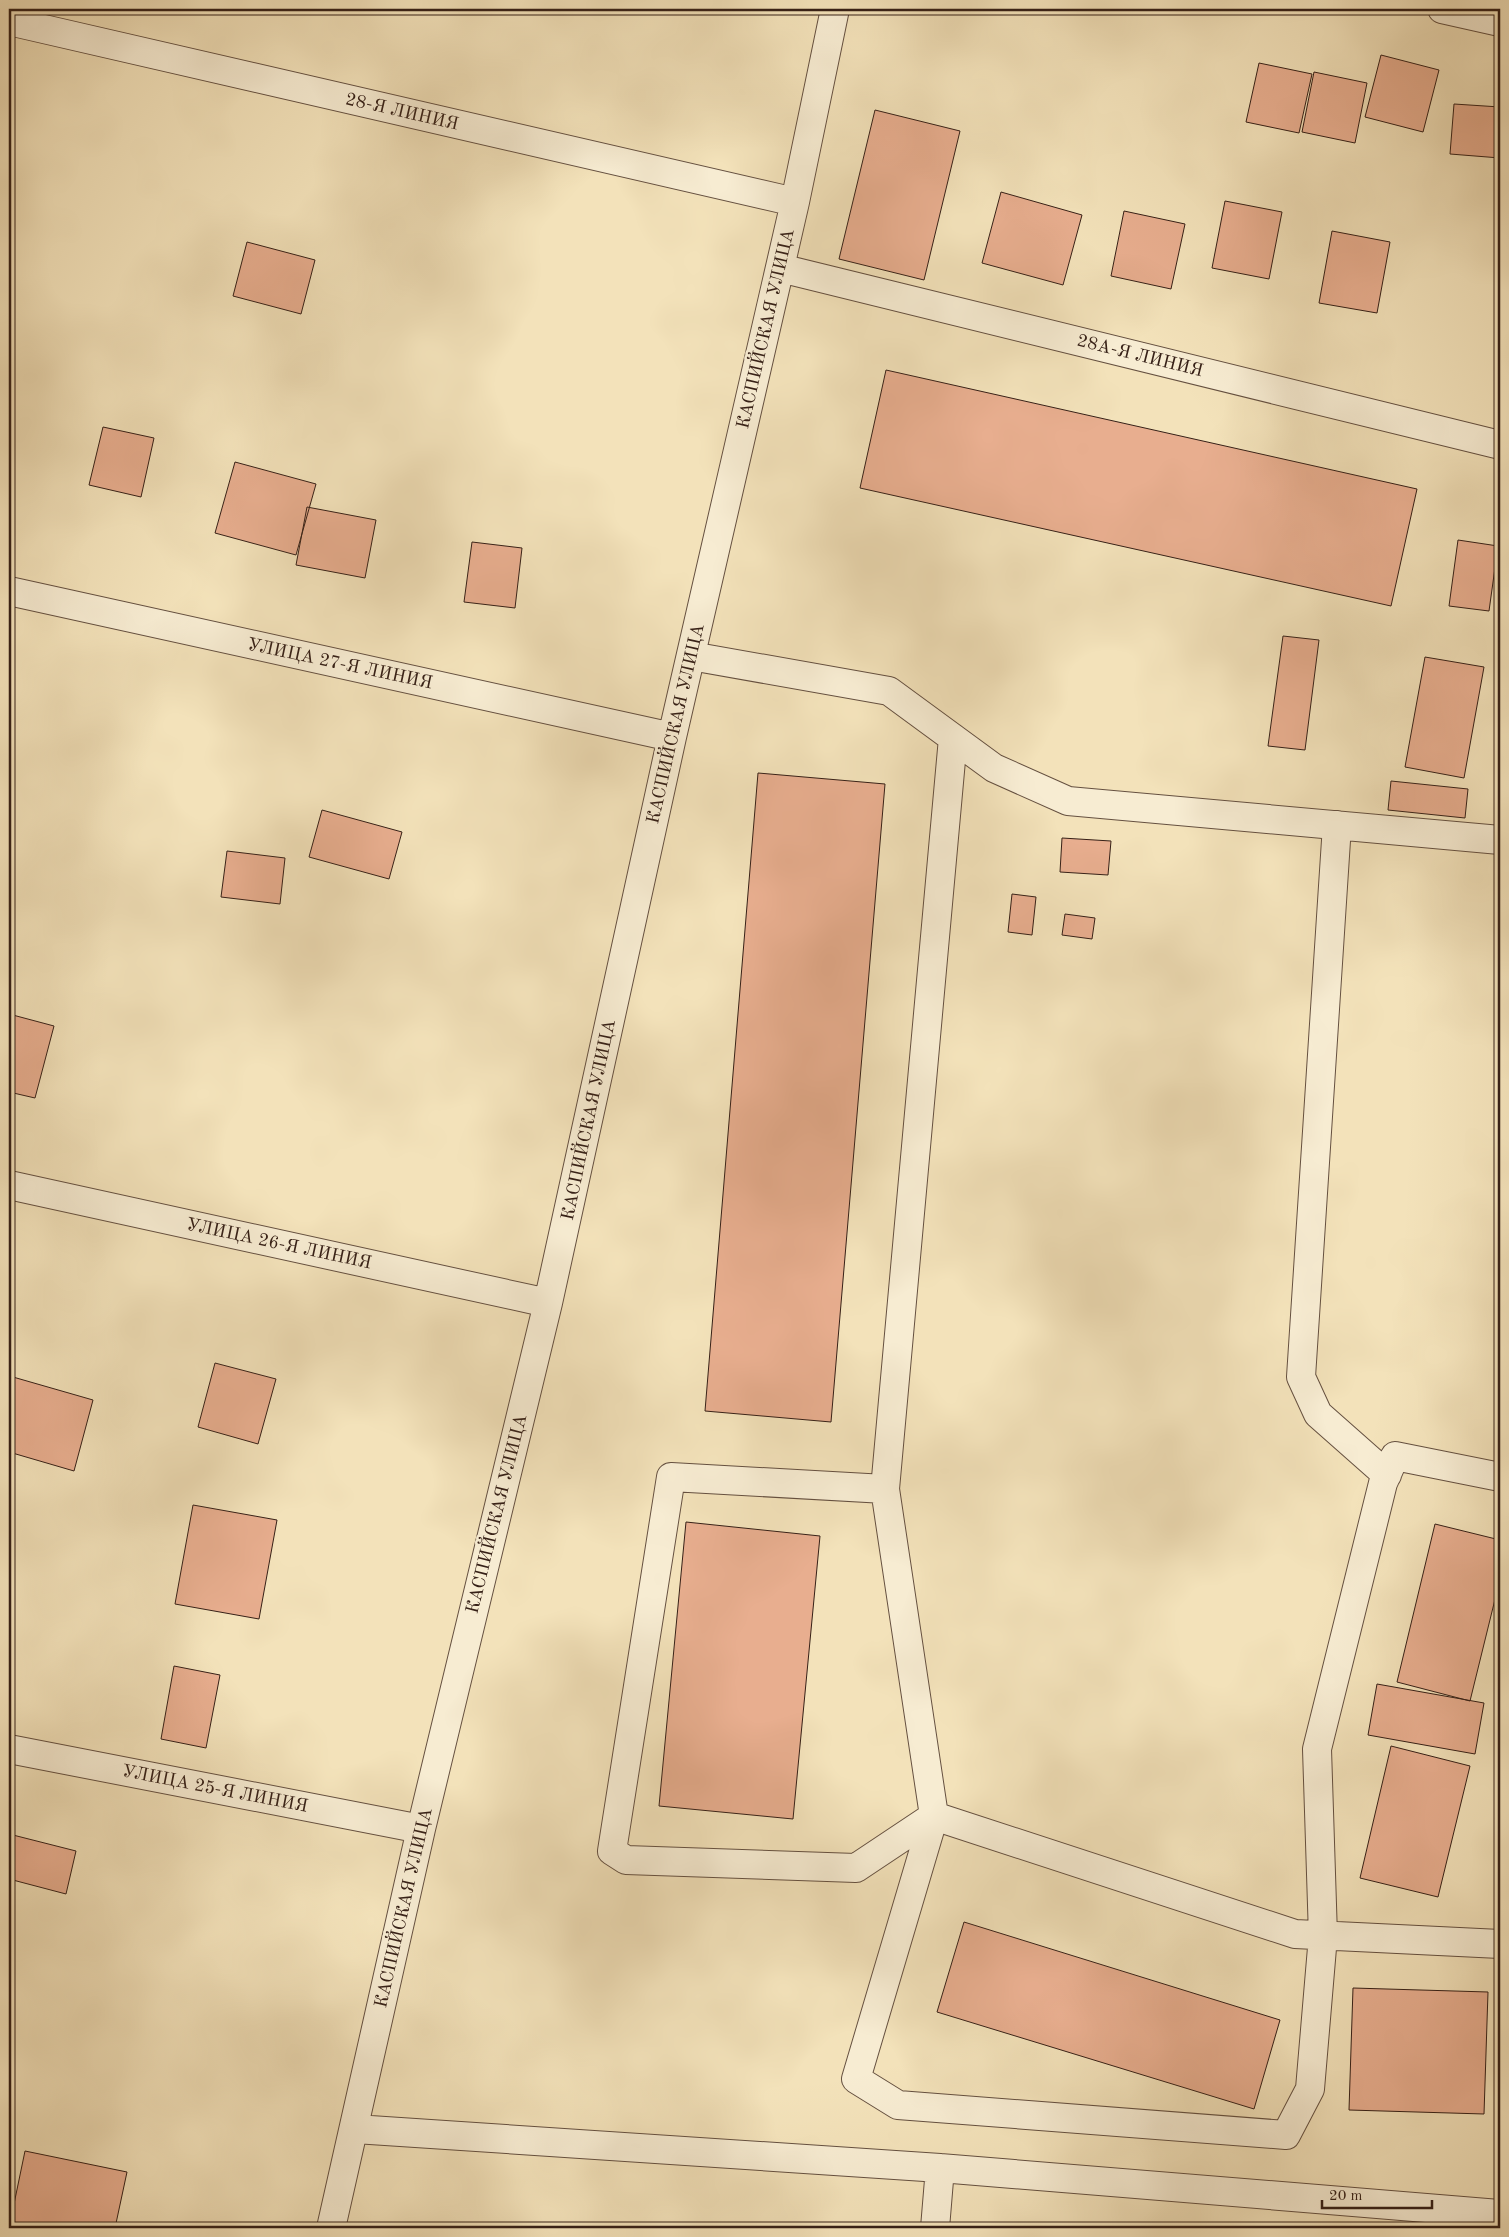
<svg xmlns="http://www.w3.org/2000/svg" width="1509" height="2237" font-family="'Old Standard TT',serif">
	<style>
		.building { fill: #e8ae8f; stroke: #362017 }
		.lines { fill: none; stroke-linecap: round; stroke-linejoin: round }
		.minor-casing { stroke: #655040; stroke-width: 30 }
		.minor { stroke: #f7ecd2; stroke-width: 28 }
		.labels { text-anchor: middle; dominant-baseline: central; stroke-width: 5; stroke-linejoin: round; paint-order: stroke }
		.street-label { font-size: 18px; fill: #362017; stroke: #f7ecd2 }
	</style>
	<rect width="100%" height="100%" fill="#f3e2ba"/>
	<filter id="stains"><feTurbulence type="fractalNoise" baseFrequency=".004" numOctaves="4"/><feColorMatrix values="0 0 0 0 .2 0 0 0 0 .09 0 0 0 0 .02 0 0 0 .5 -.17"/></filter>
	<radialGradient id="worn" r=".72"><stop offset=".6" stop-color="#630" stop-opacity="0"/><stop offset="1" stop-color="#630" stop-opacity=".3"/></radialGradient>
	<path class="building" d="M 1381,55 L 1439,70 L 1423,132 L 1365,117 Z
		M 1259,63 L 1312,74 L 1299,133 L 1246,122 Z
		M 1314,72 L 1367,83 L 1355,143 L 1302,132 Z
		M 1454,104 L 1500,107 L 1500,158 L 1450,154 Z
		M 875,110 L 960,131 L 924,280 L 839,259 Z
		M 1001,192 L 1082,215 L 1063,285 L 982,263 Z
		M 1225,201 L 1282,212 L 1269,279 L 1212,268 Z
		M 1124,211 L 1185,224 L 1171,289 L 1111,276 Z
		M 1332,231 L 1390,242 L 1377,313 L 1319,303 Z
		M 247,242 L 315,260 L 301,314 L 233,296 Z
		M 886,370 L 1417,489 L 1391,606 L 860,488 Z
		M 103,427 L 154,438 L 141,497 L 89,485 Z
		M 235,462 L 316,484 L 296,555 L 215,533 Z
		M 307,507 L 376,520 L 365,578 L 296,565 Z
		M 1458,540 L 1498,546 L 1489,611 L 1449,606 Z
		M 472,542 L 522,548 L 515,608 L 464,602 Z
		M 1283,636 L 1319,640 L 1305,750 L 1268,746 Z
		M 1425,657 L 1484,667 L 1464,778 L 1405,767 Z
		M 758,773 L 885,784 L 831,1422 L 705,1411 Z
		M 1391,781 L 1468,789 L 1465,818 L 1388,810 Z
		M 322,810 L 402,832 L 389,879 L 309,857 Z
		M 1062,838 L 1111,841 L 1108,875 L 1060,872 Z
		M 227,851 L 285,858 L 280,904 L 221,897 Z
		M 1012,894 L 1036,897 L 1032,935 L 1008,932 Z
		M 1065,914 L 1095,918 L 1092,939 L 1062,935 Z
		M 9,1014 L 54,1026 L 35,1098 L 9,1092 Z
		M 215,1363 L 276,1379 L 258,1444 L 198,1427 Z
		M 13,1377 L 93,1400 L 74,1471 L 9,1452 L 9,1391 Z
		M 193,1505 L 277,1520 L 259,1619 L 175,1604 Z
		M 686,1522 L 820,1536 L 793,1819 L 659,1806 Z
		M 1435,1524 L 1500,1540 L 1500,1579 L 1470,1701 L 1397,1682 Z
		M 174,1666 L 220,1675 L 206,1748 L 161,1739 Z
		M 1377,1684 L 1484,1703 L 1475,1754 L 1368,1735 Z
		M 1391,1746 L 1470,1766 L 1438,1897 L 1360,1878 Z
		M 9,1834 L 76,1851 L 66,1894 L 9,1879 Z
		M 964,1922 L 1280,2020 L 1254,2109 L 937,2012 Z
		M 1353,1988 L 1488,1992 L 1484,2114 L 1349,2110 Z
		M 25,2151 L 127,2172 L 115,2228 L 9,2228 Z"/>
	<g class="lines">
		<g class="minor-casing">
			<path id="minor" d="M 1442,9 L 1500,22
				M 9,21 L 795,202
				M 780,268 L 1500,445
				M 9,591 L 672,737
				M 691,656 L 889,691 L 994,768 L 1068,801 L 1500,840
				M 953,738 L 885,1489 L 671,1477 L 612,1851 L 626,1860 L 856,1868 L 934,1816 L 1295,1934 L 1500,1944
				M 1337,825 L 1301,1377 L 1318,1414 L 1387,1475
				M 9,1185 L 548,1303
				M 885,1489 L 934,1816 L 856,2079 L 898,2105 L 1286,2135 L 1310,2089 L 1323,1936 L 1317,1749 L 1383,1483 L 1395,1456 L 1500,1477
				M 9,1749 L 421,1829
				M 355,2129 L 940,2168 L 1499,2214
				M 331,2228 L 421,1829 L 548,1303 L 672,737 L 795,202 L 835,9
				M 935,2228 L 940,2168"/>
		</g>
		<use href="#minor" class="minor"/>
	</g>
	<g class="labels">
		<g class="street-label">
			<text transform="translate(402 112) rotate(13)">28-Я ЛИНИЯ</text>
			<text transform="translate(766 329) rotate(-77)">КАСПИЙСКАЯ УЛИЦА</text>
			<text transform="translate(1140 356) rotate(14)">28А-Я ЛИНИЯ</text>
			<text transform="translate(340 664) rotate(12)">УЛИЦА 27-Я ЛИНИЯ</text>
			<text transform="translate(676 724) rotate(-77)">КАСПИЙСКАЯ УЛИЦА</text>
			<text transform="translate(589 1120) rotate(-78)">КАСПИЙСКАЯ УЛИЦА</text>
			<text transform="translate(279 1244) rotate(12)">УЛИЦА 26-Я ЛИНИЯ</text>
			<text transform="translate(497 1514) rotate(-76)">КАСПИЙСКАЯ УЛИЦА</text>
			<text transform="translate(215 1789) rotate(11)">УЛИЦА 25-Я ЛИНИЯ</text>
			<text transform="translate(404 1908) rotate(-77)">КАСПИЙСКАЯ УЛИЦА</text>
		</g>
	</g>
	<rect width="1509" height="2237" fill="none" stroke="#f3e2ba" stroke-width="30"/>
	<rect x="10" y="10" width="1489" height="2217" fill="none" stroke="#362017" stroke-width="2.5"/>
	<rect x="15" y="15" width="1479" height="2207" fill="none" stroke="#362017"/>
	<path d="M1322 2200v8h110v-8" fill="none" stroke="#362017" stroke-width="2.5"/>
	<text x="1329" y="2200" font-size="15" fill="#362017" stroke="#f7ecd2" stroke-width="4" paint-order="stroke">20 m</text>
	<rect width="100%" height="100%" filter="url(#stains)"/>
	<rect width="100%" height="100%" fill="url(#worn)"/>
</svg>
